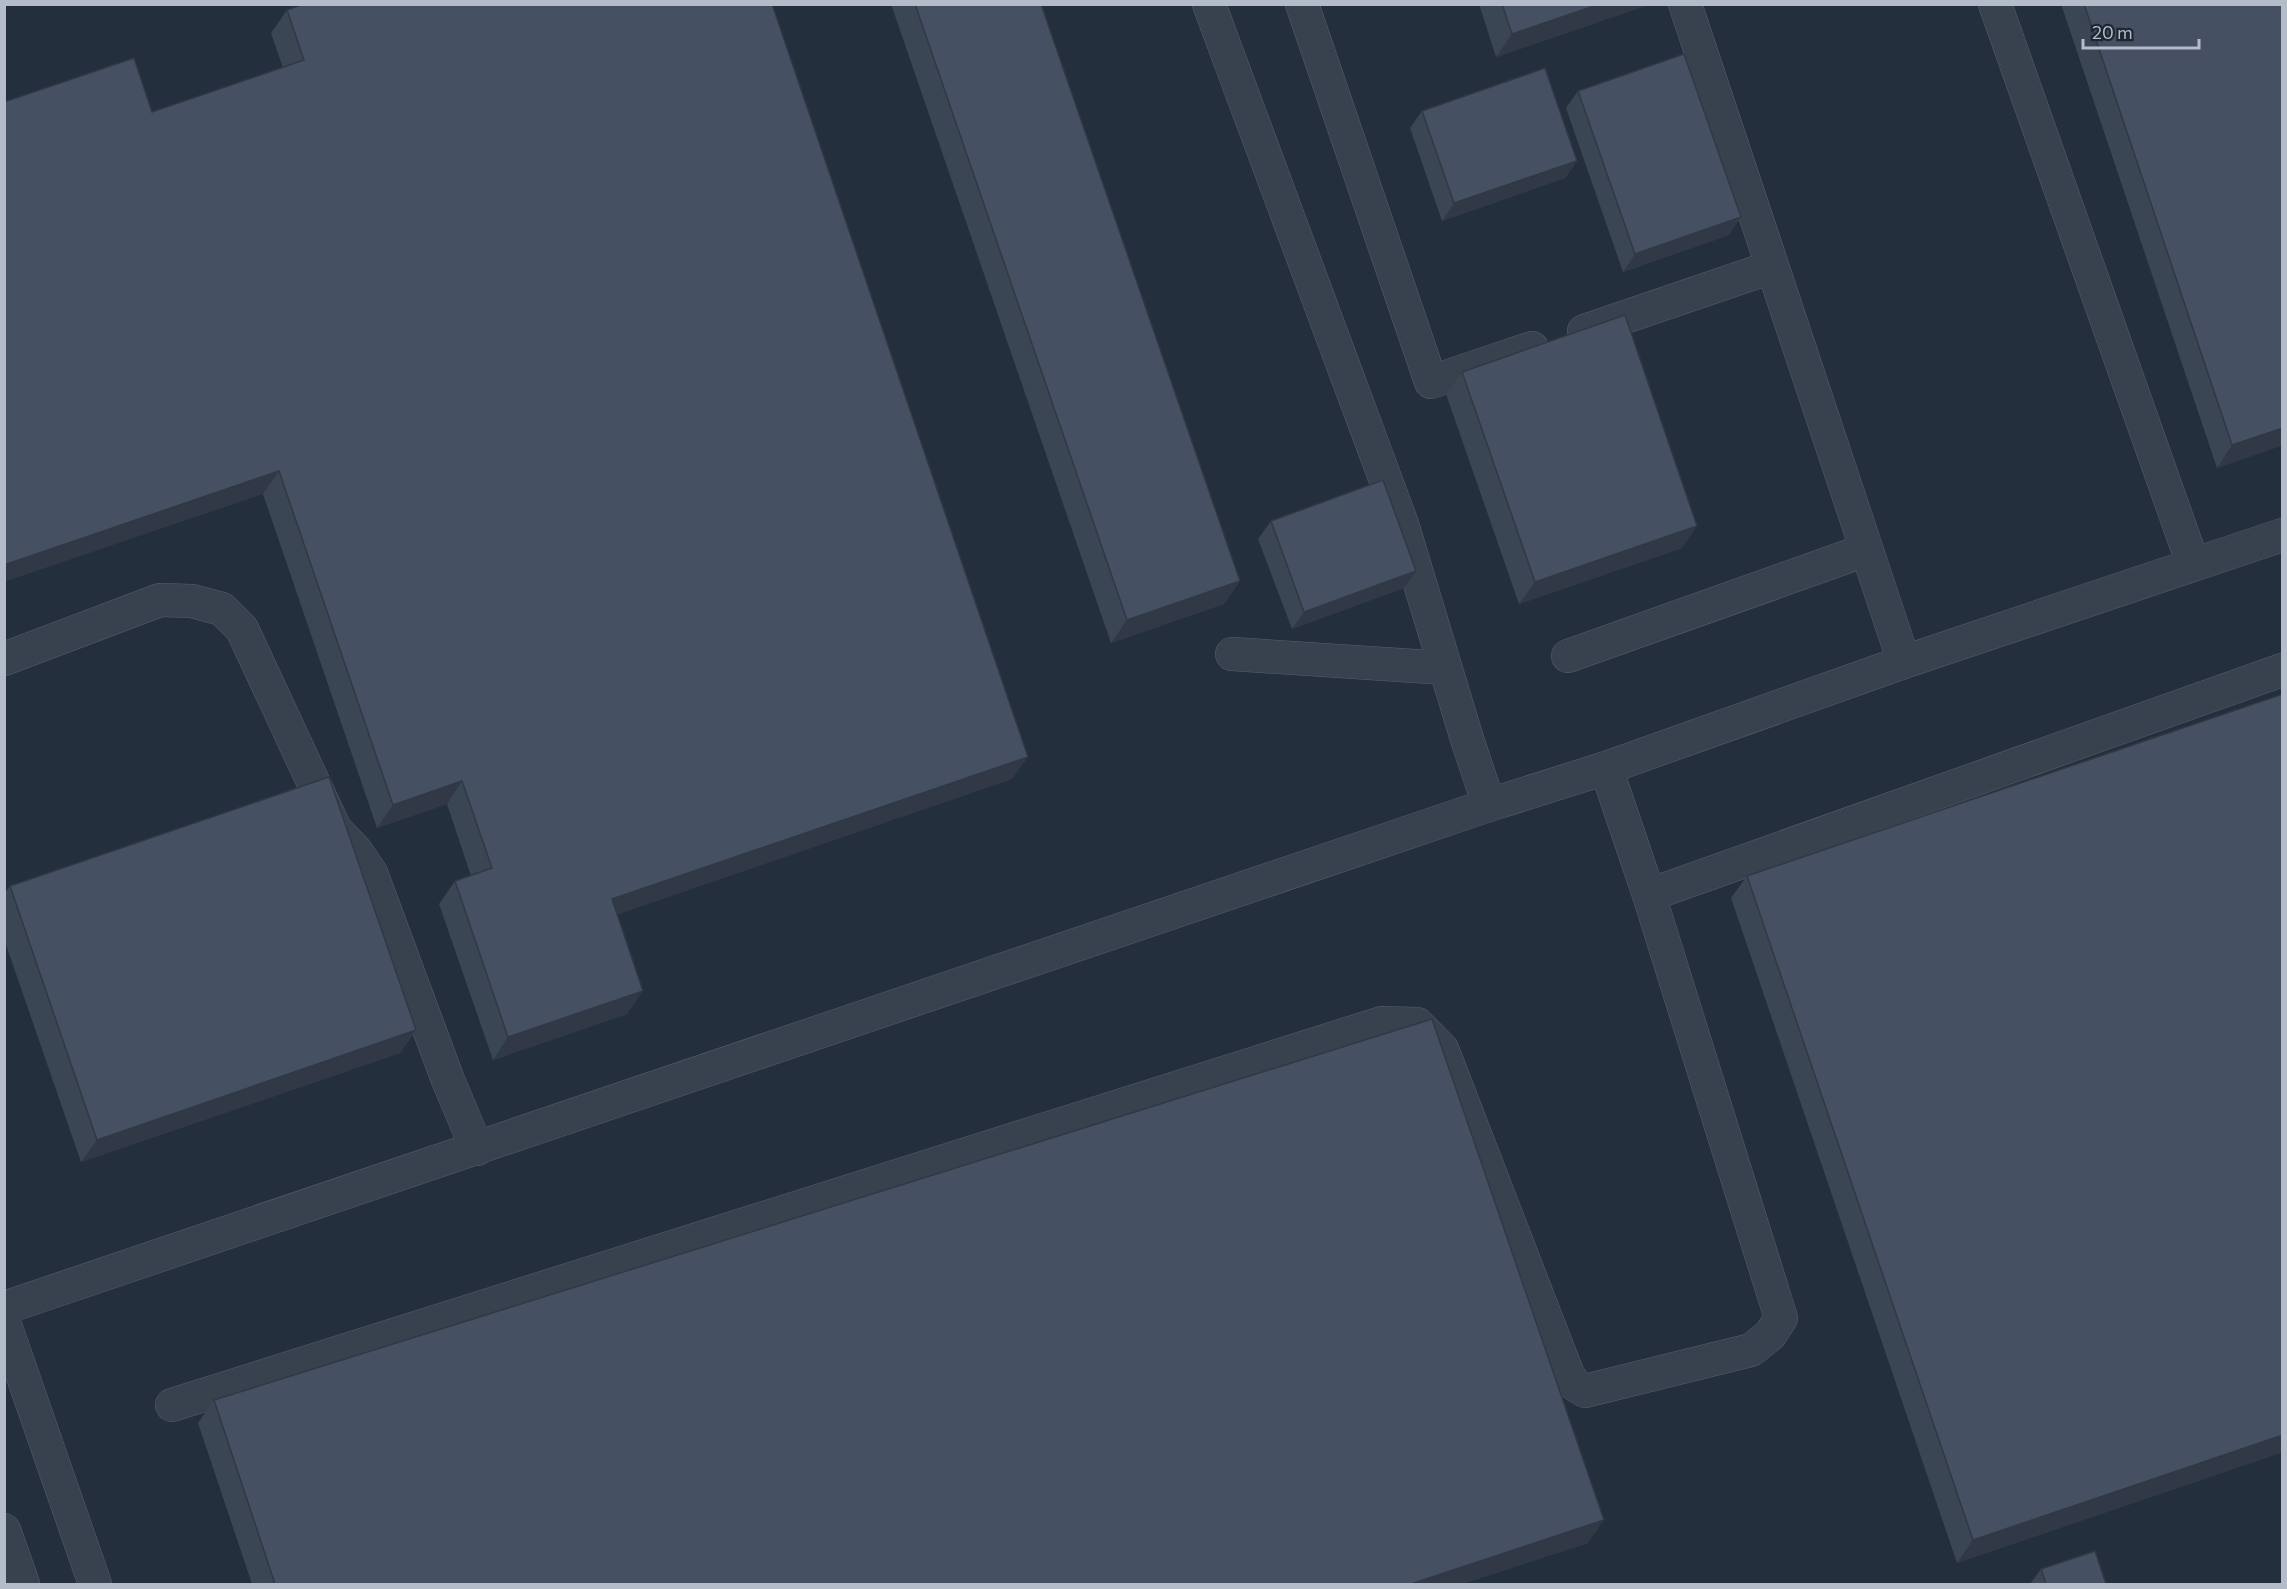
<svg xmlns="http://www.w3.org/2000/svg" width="2287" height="1589" font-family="Commissioner,sans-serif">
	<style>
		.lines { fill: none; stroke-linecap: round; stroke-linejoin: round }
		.minor-casing { stroke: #565f6c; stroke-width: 34 }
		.minor { stroke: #38414e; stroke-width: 33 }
		.wall { fill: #3b4654 }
		.shaded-wall { fill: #303945 }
		.building { fill: #455162; stroke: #303945; stroke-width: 1.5 }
	</style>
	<rect width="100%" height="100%" fill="#242f3e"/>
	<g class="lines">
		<g class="minor-casing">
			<path id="minor" d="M 1209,4 L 1402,524 L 1467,739 L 1489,805
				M 1302,4 L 1431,382 L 1532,348
				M 1685,4 L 1904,662
				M 1995,4 L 2193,564
				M 1584,331 L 1772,267
				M 1232,654 L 1445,668
				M 1568,656 L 1866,550
				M 4,659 L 160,600 L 192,601 L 222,609 L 242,629 L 335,829 L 356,851 L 371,873 L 448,1080 L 477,1149
				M 1649,895 L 2282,670
				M 4,1308 L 1489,805 L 1606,768 L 1904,662 L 2282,535
				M 4,1322 L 95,1584
				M 172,1405 L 1382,1023 L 1417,1024 L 1442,1049 L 1568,1375 L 1575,1385 L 1585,1391 L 1751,1350 L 1770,1335 L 1781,1318 L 1649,895 L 1606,768
				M 4,1530 L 23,1584"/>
		</g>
		<use href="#minor" class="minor"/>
	</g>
	<path class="wall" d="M 891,4 L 1041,4 L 1240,581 L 1224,604 L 1111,643 Z
		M 1479,4 L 1651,4 L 1496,57 Z
		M 2061,4 L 2283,4 L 2283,445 L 2217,468 Z
		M 287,10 L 1012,779 L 617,914 L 627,1014 L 493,1060 L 439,904 L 455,881 L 471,876 L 447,804 L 377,828 L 263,494 L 152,112 L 283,68 L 271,33 Z
		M 1578,91 L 1729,235 L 1623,272 L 1566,108 Z
		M 1422,111 L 1577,161 L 1565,178 L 1442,221 L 1410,128 Z
		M 1462,372 L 1682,548 L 1519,604 L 1446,394 Z
		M 1271,521 L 1416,571 L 1404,588 L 1292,629 L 1258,539 Z
		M 1747,876 L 2283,1452 L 1957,1563 L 1731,898 Z
		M 10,886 L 416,1030 L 400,1053 L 81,1162 L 4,939 L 4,894 Z
		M 214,1400 L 1588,1543 L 1462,1584 L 252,1584 L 198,1423 Z
		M 2041,1569 L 2106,1584 L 2030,1584 Z"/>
	<path class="shaded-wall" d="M 1600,4 L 1651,4 L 1496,57 L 1512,34 Z
		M 1577,161 L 1565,178 L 1442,221 L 1454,203 Z
		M 1741,217 L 1729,235 L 1623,272 L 1635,254 Z
		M 2283,428 L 2283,445 L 2217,468 L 2232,445 Z
		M 279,471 L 263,494 L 4,582 L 4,565 Z
		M 1697,526 L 1682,548 L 1519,604 L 1535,582 Z
		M 1416,571 L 1404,588 L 1292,629 L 1304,612 Z
		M 1240,581 L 1224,604 L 1111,643 L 1127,620 Z
		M 1028,757 L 1012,779 L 596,922 L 612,899 Z
		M 462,781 L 447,804 L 377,828 L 393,805 Z
		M 643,991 L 627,1014 L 493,1060 L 508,1037 Z
		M 416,1030 L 400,1053 L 81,1162 L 97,1140 Z
		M 2283,1435 L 2283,1452 L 1957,1563 L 1973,1540 Z
		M 1604,1520 L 1588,1543 L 1462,1584 L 1411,1584 Z"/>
	<path class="building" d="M 304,4 L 772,4 L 1028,757 L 612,899 L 643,991 L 508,1037 L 455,881 L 492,868 L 462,781 L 393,805 L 279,471 L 4,565 L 4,102 L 134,58 L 152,112 L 304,60 L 287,10 Z
		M 915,4 L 1041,4 L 1240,581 L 1127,620 Z
		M 1502,4 L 1600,4 L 1512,34 Z
		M 2084,4 L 2283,4 L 2283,428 L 2232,445 Z
		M 1684,54 L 1741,217 L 1635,254 L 1578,91 Z
		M 1545,68 L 1577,161 L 1454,203 L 1422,111 Z
		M 1625,315 L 1697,526 L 1535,582 L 1462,372 Z
		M 1383,480 L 1416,571 L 1304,612 L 1271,521 Z
		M 2283,694 L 2283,1435 L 1973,1540 L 1747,876 Z
		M 329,777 L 416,1030 L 97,1140 L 10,886 Z
		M 1432,1019 L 1604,1520 L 1411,1584 L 275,1584 L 214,1400 Z
		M 2095,1551 L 2106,1584 L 2046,1584 L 2041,1569 Z"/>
	<rect width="2287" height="1589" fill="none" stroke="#b4bcc9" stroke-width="12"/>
	<path d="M2083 39v9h116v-9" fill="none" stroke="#b4bcc9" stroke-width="3"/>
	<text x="2092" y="39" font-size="18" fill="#b4bcc9" stroke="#1d2633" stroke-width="4.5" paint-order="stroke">20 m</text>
</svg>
